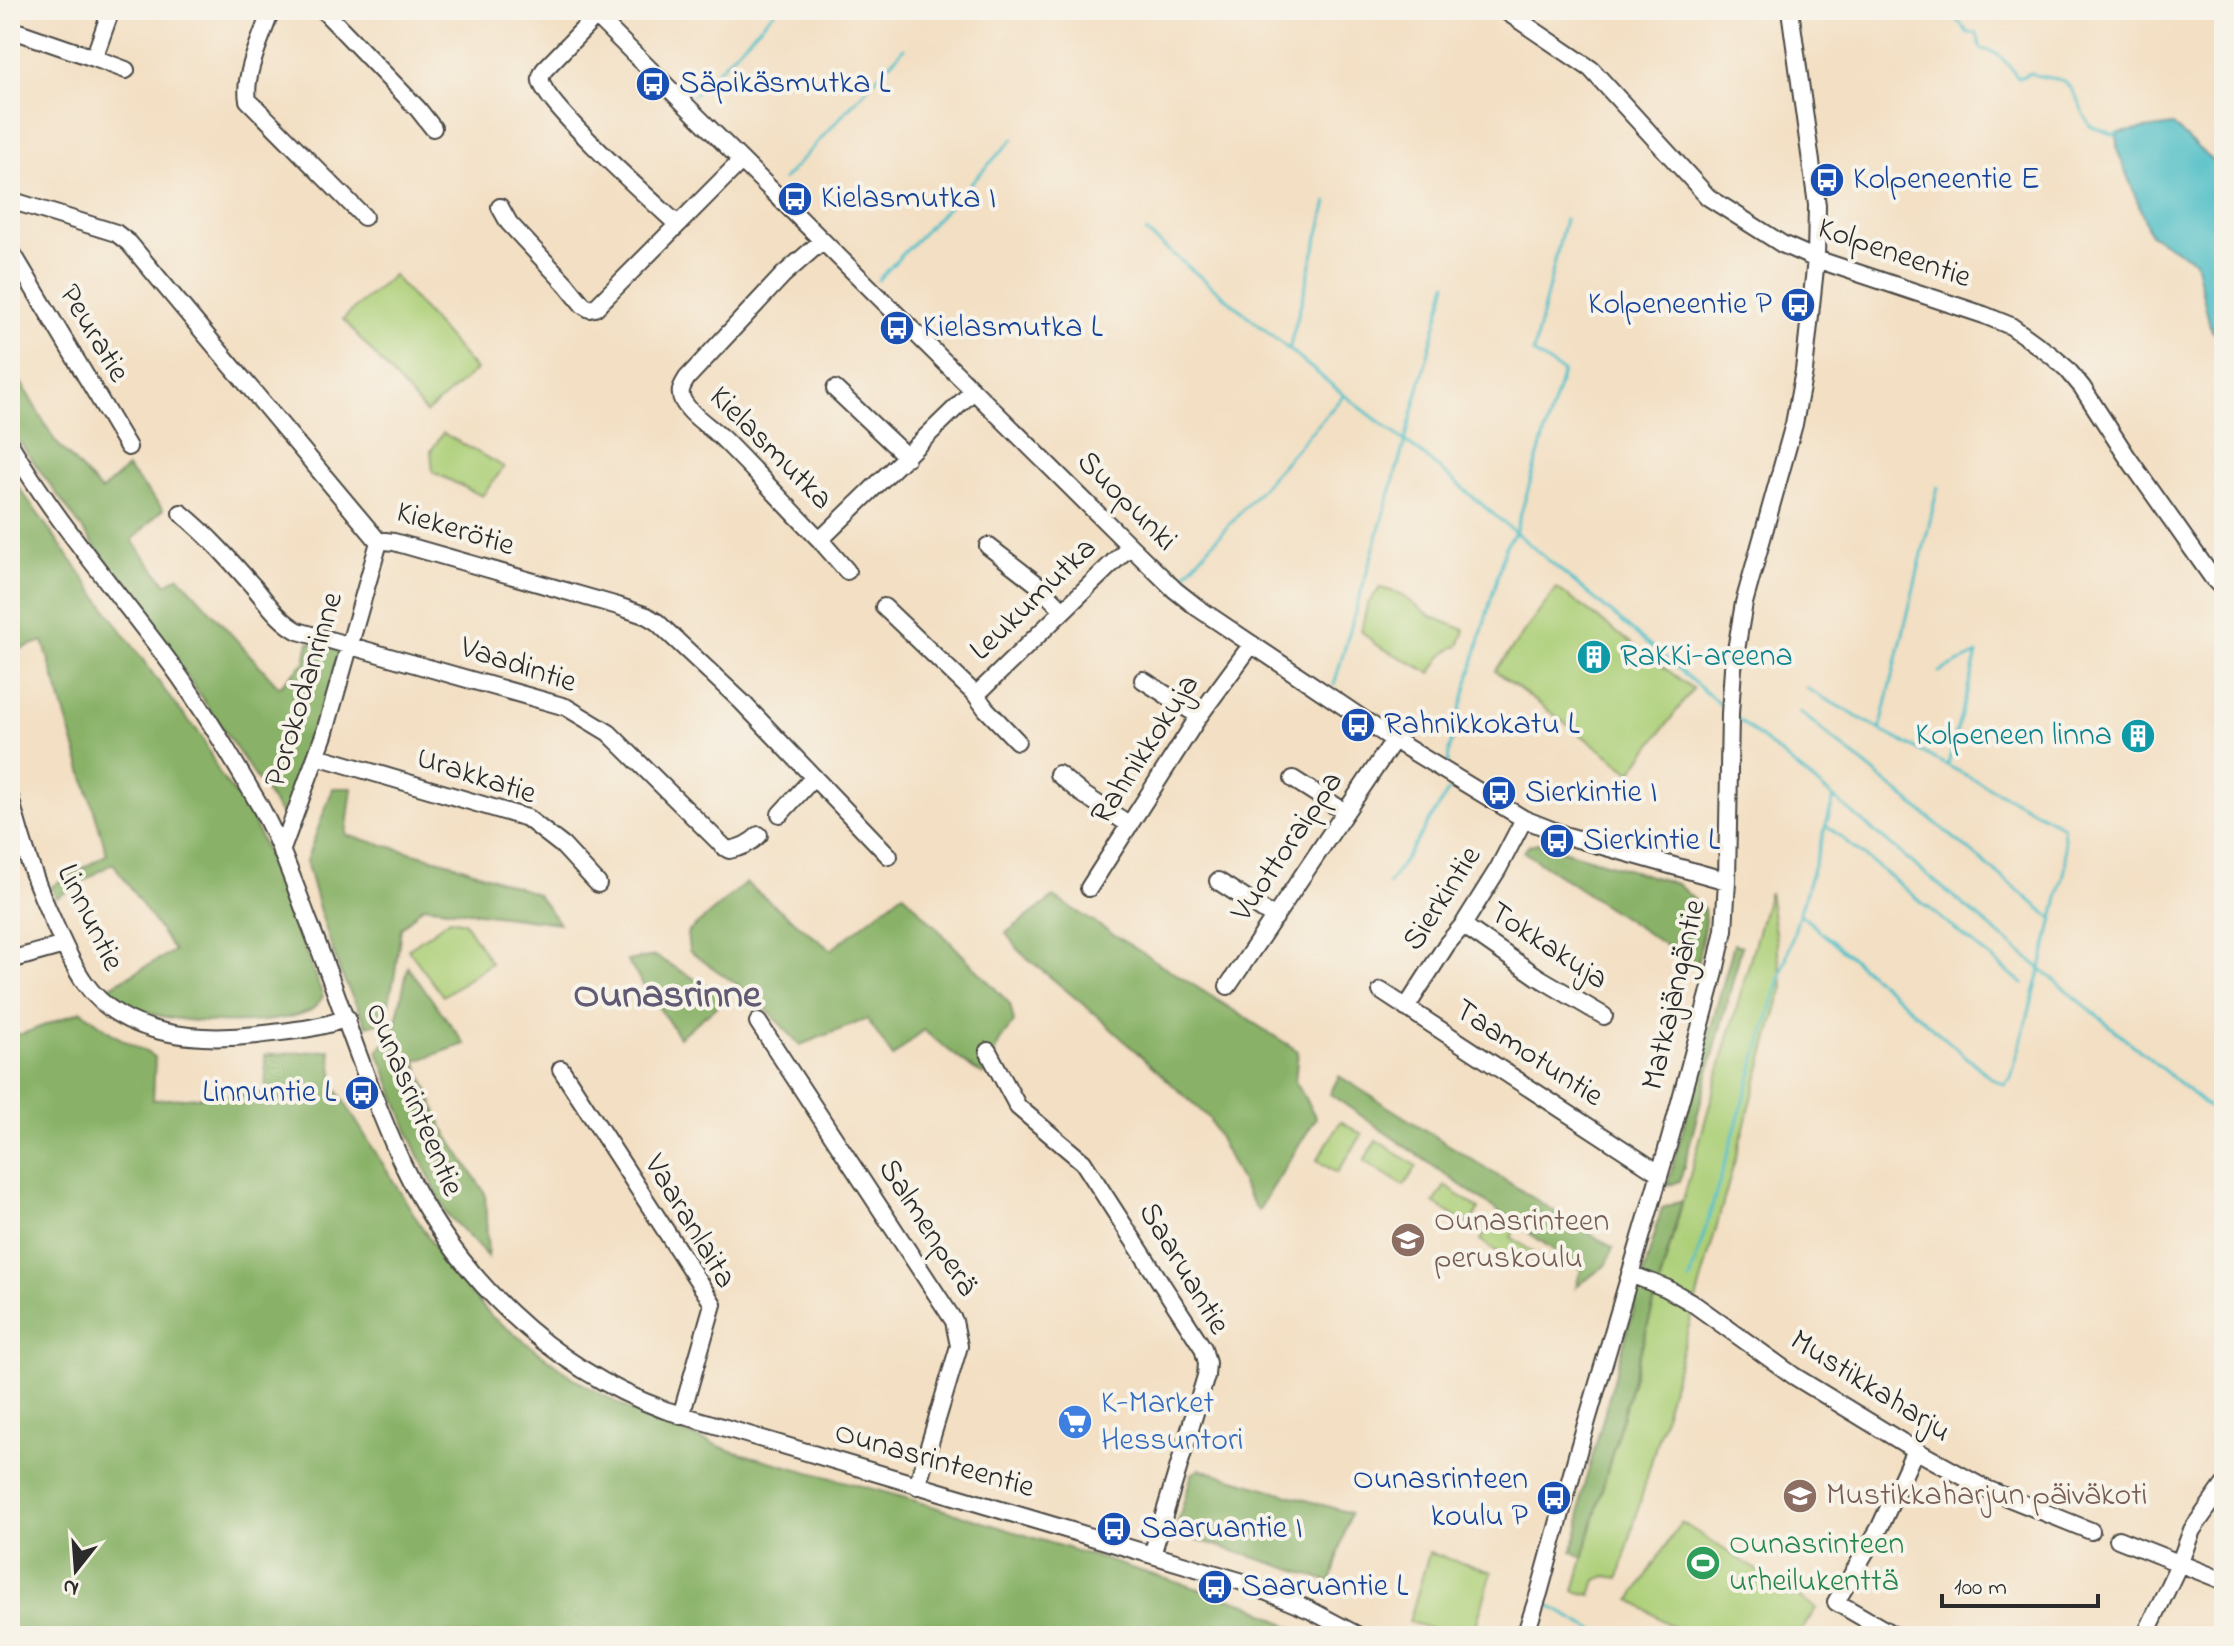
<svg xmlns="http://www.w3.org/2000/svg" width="2234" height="1646" font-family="'Indie Flower',sans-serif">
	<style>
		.green { fill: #accf77; stroke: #6c7d51; stroke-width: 2 }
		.forest { fill: #89b268; stroke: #5a6e4a; stroke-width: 2 }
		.water { fill: #51bfc7; stroke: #3e7579; stroke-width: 2 }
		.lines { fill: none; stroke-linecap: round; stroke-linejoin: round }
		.stream { stroke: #51bfc7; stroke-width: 3 }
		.minor-casing { stroke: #494642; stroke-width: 20 }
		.minor { stroke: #fff; stroke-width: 16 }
		.labels { text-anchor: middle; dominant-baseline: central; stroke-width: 8; stroke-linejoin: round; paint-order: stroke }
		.transit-label { font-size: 32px; fill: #164399; stroke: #f7f3e8; text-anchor: start }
		.street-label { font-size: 32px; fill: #2b2b2b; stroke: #f7f3e8 }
		.culture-label { font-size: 32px; fill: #0d838f; stroke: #f7f3e8; text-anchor: start }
		.education-label { font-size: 32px; fill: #785e54; stroke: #f7f3e8; text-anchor: start }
		.shop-label { font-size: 32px; fill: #366cbe; stroke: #f7f3e8; text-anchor: start }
		.leisure-label { font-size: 32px; fill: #27864d; stroke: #f7f3e8; text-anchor: start }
		.district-label { font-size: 40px; font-weight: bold; fill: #615a74; stroke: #f7f3e8 }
	</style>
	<rect width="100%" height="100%" fill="#f7f3e8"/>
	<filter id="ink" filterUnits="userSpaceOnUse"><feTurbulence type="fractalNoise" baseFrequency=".0125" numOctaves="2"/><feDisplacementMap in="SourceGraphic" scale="16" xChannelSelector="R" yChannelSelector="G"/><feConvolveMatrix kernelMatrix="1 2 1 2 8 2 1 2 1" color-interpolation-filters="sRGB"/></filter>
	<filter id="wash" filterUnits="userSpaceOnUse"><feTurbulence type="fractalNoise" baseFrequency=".006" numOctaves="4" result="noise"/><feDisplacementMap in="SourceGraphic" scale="32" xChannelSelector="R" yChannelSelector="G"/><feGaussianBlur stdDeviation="1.8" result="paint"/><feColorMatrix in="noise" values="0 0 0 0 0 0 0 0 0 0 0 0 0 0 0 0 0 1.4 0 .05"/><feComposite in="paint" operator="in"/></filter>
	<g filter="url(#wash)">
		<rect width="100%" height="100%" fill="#f3dfc3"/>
		<path class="green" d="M 393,275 L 476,370 L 426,413 L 343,319 Z
			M 443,433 L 504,467 L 482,496 L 433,472 L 431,451 Z
			M 1380,588 L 1399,593 L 1430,616 L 1465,630 L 1459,646 C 1443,650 1439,660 1431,673 L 1376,645 L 1361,631 L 1367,605 Z
			M 1557,588 L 1693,689 L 1631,772 L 1495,671 Z
			M 1769,892 L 1783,987 L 1619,1578 L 1606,1576 L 1596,1580 L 1591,1595 L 1574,1591 Z
			M 450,919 L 464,922 L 491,963 L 443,996 L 408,949 Z
			M 1341,1121 L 1362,1135 L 1337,1173 L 1317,1160 Z
			M 1376,1140 L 1417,1166 L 1404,1186 L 1364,1161 Z
			M 1445,1186 L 1479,1209 L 1468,1225 L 1434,1203 Z
			M 1497,1214 L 1517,1227 L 1511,1237 L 1534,1253 L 1523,1269 L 1480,1240 Z
			M 1681,1522 L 1816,1608 L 1798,1636 L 1687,1636 L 1631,1600 Z
			M 1429,1553 L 1492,1572 L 1473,1636 L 1456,1636 L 1409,1622 Z"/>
		<path class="forest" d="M 10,340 L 20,357 L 12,367 L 55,441 L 101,491 L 127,468 L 163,509 L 132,540 L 166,584 L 179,576 L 279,687 L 305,662 L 309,642 L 342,650 L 317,756 L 282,816 L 161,638 L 10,429 Z
			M 10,475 L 176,706 L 201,735 L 221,777 L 250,812 L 323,996 C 320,1001 316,1007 311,1010 C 273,1029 170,1025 132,1007 C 124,1002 115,994 107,988 L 174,951 L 113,863 L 56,898 L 51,887 L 107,854 L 43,641 L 14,651 L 10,646 Z
			M 333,788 L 352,788 L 346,835 L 451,863 L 537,894 L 559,923 L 423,906 L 401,928 L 395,973 L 385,1021 L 367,1026 L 340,972 L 319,908 L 306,861 Z
			M 1538,843 L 1677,884 L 1704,909 L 1705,922 L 1697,966 L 1524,852 L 1529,845 Z
			M 746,883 L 831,950 L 903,893 L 1010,1004 L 1014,1022 L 1001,1039 L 984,1075 L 974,1070 L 923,1030 L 893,1057 L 867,1019 L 800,1045 L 756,998 L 689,951 L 687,933 Z
			M 1054,897 L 1298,1051 L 1295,1081 L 1316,1118 L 1258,1211 L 1244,1188 L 1209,1118 L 1096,1015 L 1019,951 L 1006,933 Z
			M 1734,944 L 1742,946 L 1680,1181 L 1667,1186 Z
			M 655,956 L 727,998 L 679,1037 L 627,961 Z
			M 408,967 L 465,1044 L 416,1061 L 443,1128 L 485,1193 L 488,1257 L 446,1213 L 410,1136 L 378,1051 L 394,1031 Z
			M 82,1011 L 114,1035 L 155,1057 L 153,1100 L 266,1093 L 265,1055 L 330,1050 L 335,1087 L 446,1266 L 492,1317 L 575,1379 L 644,1418 L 732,1451 L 906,1498 L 1250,1605 L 1308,1636 L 10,1636 L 10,1034 L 22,1034 Z
			M 1339,1076 L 1613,1248 L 1607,1264 L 1576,1287 L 1581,1269 L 1330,1094 Z
			M 1682,1201 L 1583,1558 L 1572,1551 L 1580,1525 L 1581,1497 L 1662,1208 Z
			M 1200,1469 L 1350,1513 L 1331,1582 L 1183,1535 L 1176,1529 L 1192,1474 Z"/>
		<path class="water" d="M 2173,125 L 2224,172 L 2224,335 L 2211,331 L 2195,261 L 2150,234 L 2117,149 L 2117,133 Z"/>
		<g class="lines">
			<path class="stream" d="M 1940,10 L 1954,15 L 1968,33 L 1977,33 L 1981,49 C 2000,51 2008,64 2018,78 L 2031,73 C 2041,79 2052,76 2063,81 C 2073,85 2084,116 2090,126 L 2115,135 L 2117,133
				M 692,97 L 776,10
				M 783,180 L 904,48
				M 1146,232 L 1344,395 L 1423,455 L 1721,705
				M 878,280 L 1013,139
				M 1289,350 L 1327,202
				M 1180,580 L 1344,395
				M 1939,672 L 1977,654 L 1948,764
				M 1334,685 L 1405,441 L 1447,283
				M 1806,688 L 1879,729
				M 1800,712 L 2053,919
				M 1737,718 L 2224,1120
				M 1448,764 L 1449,751 L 1506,545 L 1515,533 L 1563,372 L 1533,353 L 1565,219
				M 1827,826 L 2023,984
				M 1388,885 L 1450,789 L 1448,779
				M 1799,913 L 1991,1078 L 2005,1085 L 2011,1078 L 2041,968 L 2066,865 L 2063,826 L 1880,730 L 1938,487
				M 1690,1280 L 1834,798
				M 1546,1604 L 1604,1636"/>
		</g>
	</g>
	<g filter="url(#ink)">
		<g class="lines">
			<g class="minor-casing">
				<path id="minor" d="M 271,10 C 263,35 243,74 248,100 L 364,217
					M 323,10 L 418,109 L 433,128
					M 590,10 L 1130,546 L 1175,590 L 1198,608 L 1394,740 L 1524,819 L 1567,836 L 1727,881
					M 1504,10 L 1591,69 L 1708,197 L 1782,244 L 1816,259 L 1984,315 L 2011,326 L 2051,355 L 2067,369 L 2082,387 L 2126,455 L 2212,577 L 2224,590
					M 596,16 L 544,70 C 542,74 540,76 541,81 C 546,106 653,202 677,224
					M 10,29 L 94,58 L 111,10
					M 94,58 L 126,70
					M 10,200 L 116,233 L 129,243 L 379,542 L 385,541 L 394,542 L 618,606 L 647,616 L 657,622 L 742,702 L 889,856
					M 500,207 L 509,223 L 566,284 L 583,305 L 590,309 L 595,308 L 741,161
					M 822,241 L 783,275 L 687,378 C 682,386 678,392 683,401 C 692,417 711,427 724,440 C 757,473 788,507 820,540 L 973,391
					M 10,249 L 128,447
					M 835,389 L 907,457
					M 10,444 C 56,522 117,591 170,663 C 203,708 232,758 260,806 C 279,841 293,880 307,917 C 340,999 366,1085 403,1165 C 456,1276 549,1367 665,1410 L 1243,1582 L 1310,1610 L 1359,1636
					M 181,513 C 208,535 230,560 253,586 C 267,602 278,620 298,631 L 566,707 L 609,733 L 724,847 L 729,850 C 741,848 750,844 759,835
					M 820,540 L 847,571
					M 988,546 L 1037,584 L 1063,610
					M 884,607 L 976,695 L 986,709 L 1017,741
					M 1143,680 L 1199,716
					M 976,695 L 1130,546
					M 317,756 L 527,818 L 563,846 L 598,884
					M 1058,774 L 1081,793 L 1130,825
					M 1293,779 L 1345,812
					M 10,797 C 21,840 35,883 54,923 C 63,943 72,965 85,983 C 122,1036 197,1042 257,1035 C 286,1031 319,1029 347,1018
					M 780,814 L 814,777
					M 281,852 L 324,735 L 379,542
					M 1218,881 L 1275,918
					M 1089,888 L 1199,716 L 1252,644
					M 1463,925 L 1538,977 L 1604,1016
					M 10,960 L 64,945
					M 1228,986 L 1394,740
					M 1381,991 L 1659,1173
					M 1406,1008 L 1447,944 L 1463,925 L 1498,869 L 1524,819
					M 758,1022 L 954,1321 L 959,1346 L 917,1486
					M 988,1051 L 1018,1107 L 1083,1162 L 1203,1348 L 1207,1363 L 1206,1376 L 1152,1555
					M 561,1069 L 713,1304 L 681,1416
					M 1630,1274 L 1666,1288 L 1691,1302 L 1794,1376 L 1915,1450 L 1984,1488 L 2091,1531
					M 2118,1539 L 2224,1581
					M 1525,1636 L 1539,1593 L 1579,1448 L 1670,1139 L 1714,976 L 1724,930 L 1727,881 L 1730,714 L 1733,668 L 1744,603 L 1794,424 L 1804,371 L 1816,259 L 1817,205 L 1790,10
					M 1895,1636 L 1836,1602 L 1880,1527 L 1915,1450
					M 2145,1636 L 2180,1562 L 2192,1530 L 2224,1485"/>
			</g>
			<use href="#minor" class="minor"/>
		</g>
	</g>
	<defs>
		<g id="bus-disc" transform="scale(1.8)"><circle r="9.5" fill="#1a4fb4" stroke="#f7f3e8"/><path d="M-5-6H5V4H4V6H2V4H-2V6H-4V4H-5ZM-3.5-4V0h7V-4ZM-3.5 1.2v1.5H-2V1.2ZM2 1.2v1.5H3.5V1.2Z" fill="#fff"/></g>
		<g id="building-disc" transform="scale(1.8)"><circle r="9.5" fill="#0f9aa8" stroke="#f7f3e8"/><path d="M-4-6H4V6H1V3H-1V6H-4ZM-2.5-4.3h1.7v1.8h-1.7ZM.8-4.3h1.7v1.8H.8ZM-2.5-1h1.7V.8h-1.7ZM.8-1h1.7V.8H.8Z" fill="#fff"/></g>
		<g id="school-disc" transform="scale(1.8)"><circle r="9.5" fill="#8d6e63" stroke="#f7f3e8"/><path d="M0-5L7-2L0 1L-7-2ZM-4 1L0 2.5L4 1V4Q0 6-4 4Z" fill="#fff"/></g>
		<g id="supermarket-disc" transform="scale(1.8)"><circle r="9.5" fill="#3f7fe0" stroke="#f7f3e8"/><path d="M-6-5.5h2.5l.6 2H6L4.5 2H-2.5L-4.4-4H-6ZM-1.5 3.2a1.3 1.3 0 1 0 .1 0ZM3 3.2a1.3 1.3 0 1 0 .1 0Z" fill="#fff"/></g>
		<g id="stadium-disc" transform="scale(1.8)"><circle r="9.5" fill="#2e9e5b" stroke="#f7f3e8"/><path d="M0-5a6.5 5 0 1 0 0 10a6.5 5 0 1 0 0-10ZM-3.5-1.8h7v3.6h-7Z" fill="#fff"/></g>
	</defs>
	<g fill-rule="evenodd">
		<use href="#bus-disc" x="653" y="84"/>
		<use href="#bus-disc" x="1827" y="180"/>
		<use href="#bus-disc" x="795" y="199"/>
		<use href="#bus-disc" x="1798" y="305"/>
		<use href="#bus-disc" x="897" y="328"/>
		<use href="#building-disc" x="1594" y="657"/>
		<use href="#bus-disc" x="1358" y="725"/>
		<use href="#building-disc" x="2138" y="736"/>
		<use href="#bus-disc" x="1499" y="793"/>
		<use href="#bus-disc" x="1557" y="841"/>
		<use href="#bus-disc" x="362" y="1093"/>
		<use href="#school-disc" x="1408" y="1240"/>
		<use href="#supermarket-disc" x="1075" y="1422"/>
		<use href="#school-disc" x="1800" y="1496"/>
		<use href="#bus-disc" x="1554" y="1498"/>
		<use href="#bus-disc" x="1114" y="1529"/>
		<use href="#stadium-disc" x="1703" y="1563"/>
		<use href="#bus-disc" x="1215" y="1587"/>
	</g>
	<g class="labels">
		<g class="transit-label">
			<text x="679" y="84">Säpikäsmutka L</text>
			<text x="1853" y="180">Kolpeneentie E</text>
			<text x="821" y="199">Kielasmutka I</text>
			<text x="1772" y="305" text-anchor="end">Kolpeneentie P</text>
			<text x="923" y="328">Kielasmutka L</text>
			<text x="1384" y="725">Rahnikkokatu L</text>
			<text x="1525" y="793">Sierkintie I</text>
			<text x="1583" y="841">Sierkintie L</text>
			<text x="336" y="1093" text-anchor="end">Linnuntie L</text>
			<text x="1528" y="1480" text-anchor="end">Ounasrinteen<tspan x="1528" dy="37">koulu P</tspan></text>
			<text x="1140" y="1529">Saaruantie I</text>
			<text x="1241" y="1587">Saaruantie L</text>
		</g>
		<g class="street-label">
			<text transform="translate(1894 254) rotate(19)">Kolpeneentie</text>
			<text transform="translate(93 334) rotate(59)">Peuratie</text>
			<text transform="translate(770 449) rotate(45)">Kielasmutka</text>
			<text transform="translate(1126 502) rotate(45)">Suopunki</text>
			<text transform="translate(455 530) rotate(17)">Kiekerötie</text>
			<text transform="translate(1034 600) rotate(-44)">Leukumutka</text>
			<text transform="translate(518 666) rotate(18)">Vaadintie</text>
			<text transform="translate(305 690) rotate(-73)">Porokodanrinne</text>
			<text transform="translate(1146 750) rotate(-57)">Rahnikkokuja</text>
			<text transform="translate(476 777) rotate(18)">Urakkatie</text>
			<text transform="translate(1288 847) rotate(-56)">Vuottoraippa</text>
			<text transform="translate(1443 899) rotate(-57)">Sierkintie</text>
			<text transform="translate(89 918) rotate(64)">Linnuntie</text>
			<text transform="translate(1548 947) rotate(33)">Tokkakuja</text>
			<text transform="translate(1675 995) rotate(-77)">Matkajängäntie</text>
			<text transform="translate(1528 1054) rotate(33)">Taamotuntie</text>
			<text transform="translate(413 1100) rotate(67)">Ounasrinteentie</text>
			<text transform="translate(689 1222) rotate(59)">Vaaranlaita</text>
			<text transform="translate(927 1228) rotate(57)">Salmenperä</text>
			<text transform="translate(1183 1269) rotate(59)">Saaruantie</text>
			<text transform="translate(1870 1387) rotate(32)">Mustikkaharju</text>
			<text transform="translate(934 1461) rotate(16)">Ounasrinteentie</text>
		</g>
		<g class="culture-label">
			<text x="1620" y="657">RaKKi-areena</text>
			<text x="2112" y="736" text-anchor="end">Kolpeneen linna</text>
		</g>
		<g class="education-label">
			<text x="1434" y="1222">Ounasrinteen<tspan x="1434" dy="37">peruskoulu</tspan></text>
			<text x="1826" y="1496">Mustikkaharjun päiväkoti</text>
		</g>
		<g class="shop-label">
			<text x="1101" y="1404">K-Market<tspan x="1101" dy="37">Hessuntori</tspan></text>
		</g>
		<g class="leisure-label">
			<text x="1729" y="1545">Ounasrinteen<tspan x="1729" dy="37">urheilukenttä</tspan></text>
		</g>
		<g class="district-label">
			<text x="667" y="996">Ounasrinne</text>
		</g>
	</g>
	<rect width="2234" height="1646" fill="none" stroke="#f7f3e8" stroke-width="40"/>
	<g transform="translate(76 1570) rotate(197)" stroke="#f7f3e8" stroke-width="6" paint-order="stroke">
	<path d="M0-6L14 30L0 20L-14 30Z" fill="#2b2b2b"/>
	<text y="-12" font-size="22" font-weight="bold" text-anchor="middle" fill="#2b2b2b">N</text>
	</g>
	<path d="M1942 1594v12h156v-12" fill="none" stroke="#2b2b2b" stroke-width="4"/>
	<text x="1954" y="1594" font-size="24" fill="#2b2b2b" stroke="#f7f3e8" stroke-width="6" paint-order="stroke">100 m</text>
</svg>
